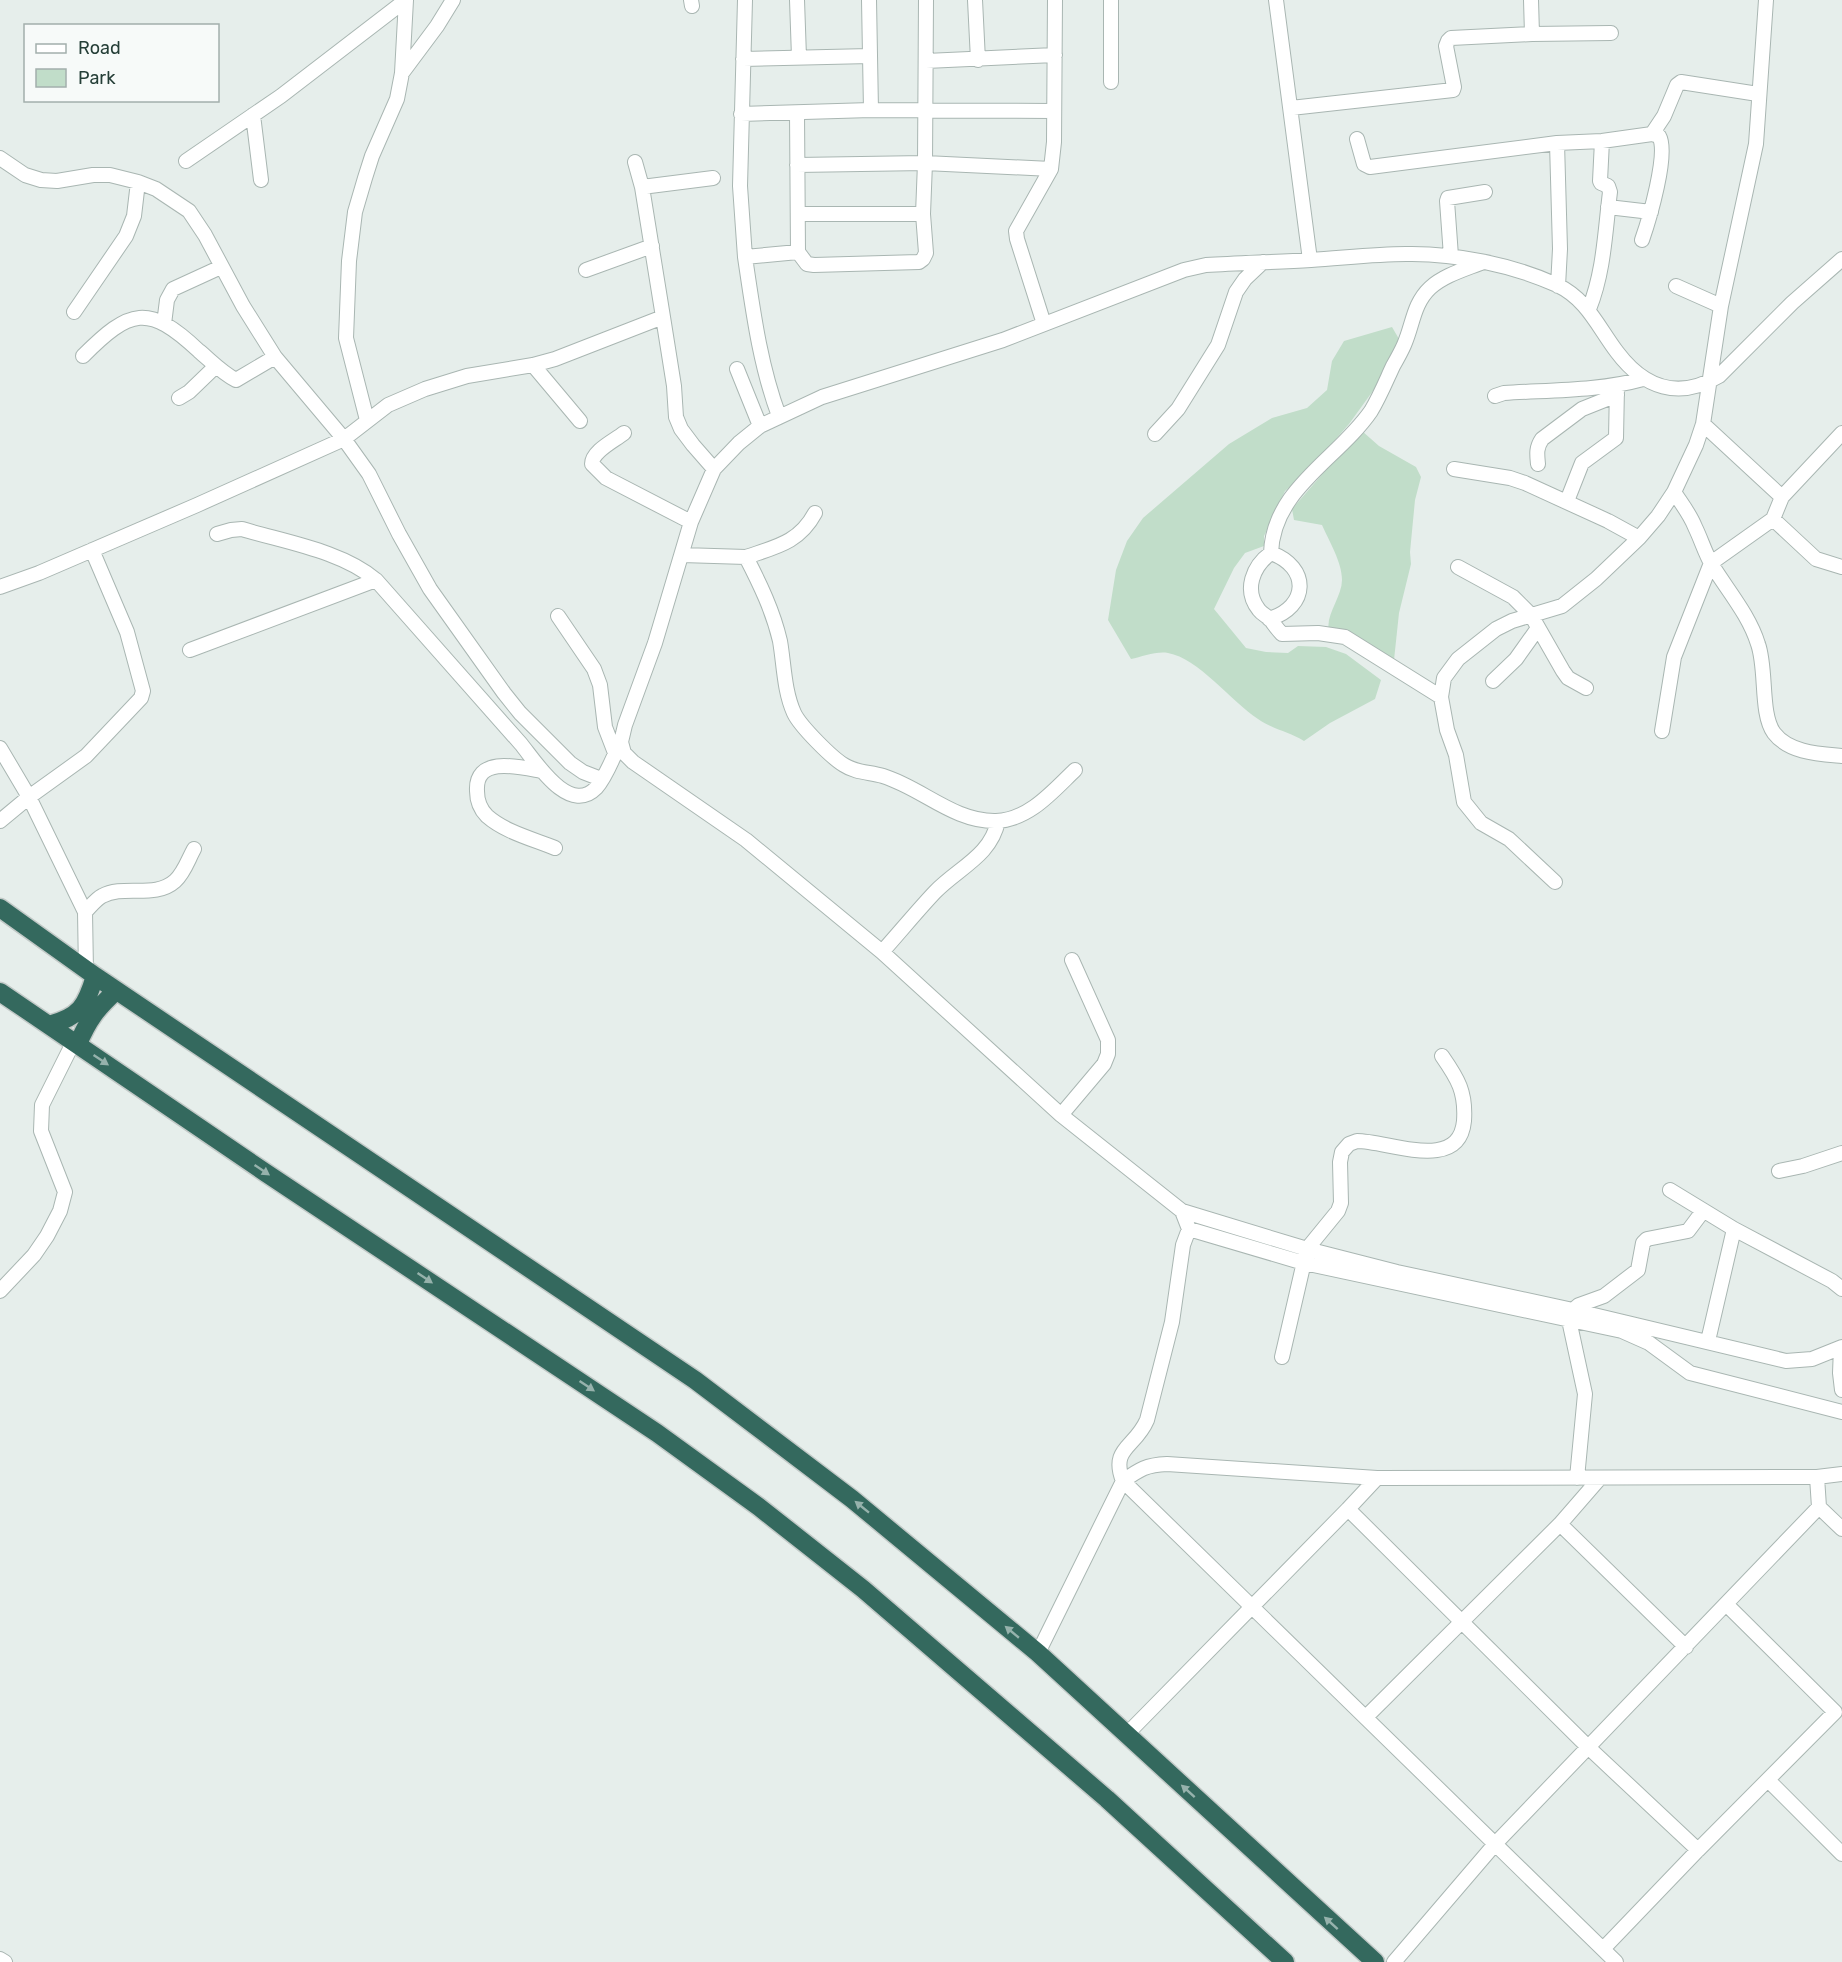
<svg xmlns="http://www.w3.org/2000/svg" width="1842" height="1962" font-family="Rubik,sans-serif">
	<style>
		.green { fill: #c1ddc9 }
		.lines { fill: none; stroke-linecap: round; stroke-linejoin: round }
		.minor-casing { stroke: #a9b6b2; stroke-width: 16 }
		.highway-casing { stroke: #c2c9c7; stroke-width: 21 }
		.minor { stroke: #fff; stroke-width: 14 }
		.highway { stroke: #34695e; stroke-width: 18 }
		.oneway { fill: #96b2ac }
	</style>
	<rect width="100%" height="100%" fill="#e6eeeb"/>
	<path class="green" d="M 1392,327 L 1399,339 L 1396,348 L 1388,360 L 1383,377 L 1349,424 L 1307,472 L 1285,491 L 1264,536 L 1264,546 L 1245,553 L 1234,568 L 1214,609 L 1246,648 L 1266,652 L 1288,653 L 1298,646 L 1326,647 L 1346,654 L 1381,680 L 1375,699 L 1330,723 L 1304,741 C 1289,732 1272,729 1258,719 C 1232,702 1198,658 1168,653 C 1156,651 1142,657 1131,659 L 1108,620 L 1116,570 L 1127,541 L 1143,518 L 1229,444 L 1272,418 L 1307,408 L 1327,390 L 1332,361 L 1344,341 Z
		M 1362,431 L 1379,446 L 1416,467 L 1421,477 L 1415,500 L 1410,552 L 1411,564 L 1399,613 L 1394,660 L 1329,631 C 1325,615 1342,597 1342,580 C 1342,562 1329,541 1322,525 L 1294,520 L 1292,509 L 1352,440 Z"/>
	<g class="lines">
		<g class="minor-casing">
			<path id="minor" d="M 691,0 L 692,6
				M 745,0 L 740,186 L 745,257 L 798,252 L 797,113
				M 797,0 L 799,57
				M 869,0 L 871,110
				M 975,0 L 978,60
				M 1276,0 L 1310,260
				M 1531,0 L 1532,34
				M 743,59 L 870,56
				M 926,61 L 1055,55
				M 402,73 L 437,26 L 453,0
				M 1111,82 L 1111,0
				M 1291,108 L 1453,90 L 1454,87 L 1446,46 L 1448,41 L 1451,38 L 1532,34 L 1611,33
				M 741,114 L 871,110 L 1053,111
				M 253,115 L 261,180
				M 1652,134 L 1664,116 L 1677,85 L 1681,82 L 1758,94
				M 1357,139 L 1364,164 L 1370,167 L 1557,143 L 1602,141 L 1652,134 L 1659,136 C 1669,153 1649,220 1642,240
				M 1557,143 L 1560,249 L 1558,286
				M 0,158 L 25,175 L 41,180 L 57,181 L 93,175 L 110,175 L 138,182 L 156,189 L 189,211 L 205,235 L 243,306 L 275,357 L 344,439 L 197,505 L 39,573 L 0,587
				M 186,161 L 281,96 L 406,0
				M 635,162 L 642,187 L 663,317
				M 797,165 L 925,163 L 1051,169
				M 642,187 L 713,178
				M 1608,207 L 1651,212
				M 798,214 L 923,214
				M 798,252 L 807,264 L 814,265 L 919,262 L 923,259 L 926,253 L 923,214 L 925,163 L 926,0
				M 1451,256 L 1447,201 L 1448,198 L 1485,192
				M 745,257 C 753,311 760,365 779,416
				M 1842,259 L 1792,303 L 1719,376 C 1679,400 1644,388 1617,352 C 1598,327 1587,299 1557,285 C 1513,265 1455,253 1406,254 C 1375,254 1343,258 1311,260 C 1276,262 1241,263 1206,265 L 1184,270 L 1003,340 L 822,397 L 760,426 L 739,443 L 714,469 L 691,522 L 655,643 L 625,725 L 621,742 L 624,753 L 633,762 L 746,840 L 882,952 L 1061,1115 L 1182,1211 L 1307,1249 L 1397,1272 L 1573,1310 L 1786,1361 L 1812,1359 L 1842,1347
				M 586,270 L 652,246
				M 1676,286 L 1721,306
				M 1589,309 C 1604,272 1605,232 1610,192 L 1608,186 L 1601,183 L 1600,181 L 1602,141
				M 74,312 L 126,236 L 134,216 L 138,182
				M 164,324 L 167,300 L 173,289 L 221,267
				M 1044,324 L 1017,239 L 1016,231 L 1051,169 L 1054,142 L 1055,0
				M 83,356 C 130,309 148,303 199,351 C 211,361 222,373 236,380 L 275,357
				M 533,365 L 580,421
				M 737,369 L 760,426
				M 1495,396 L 1504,393 C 1549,390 1600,391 1643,379
				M 179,398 L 189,392 L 216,366
				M 367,420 L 346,338 L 349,261 L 355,212 L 365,178 L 372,156 L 397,99 L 402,73 L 406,0
				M 1703,424 L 1782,497 L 1842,433
				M 624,433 C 614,441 592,451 592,464 L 606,478 L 691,522
				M 1155,434 L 1178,409 L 1218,345 L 1236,292 L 1245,279 L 1263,262
				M 1538,464 C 1537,454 1536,448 1542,439 L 1582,409 L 1617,395
				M 1454,469 L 1510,478 L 1525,483 L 1608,521 L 1639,538
				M 1674,492 C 1681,503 1690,514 1695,527 C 1701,539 1705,553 1712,565 C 1728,591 1749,615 1758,644 C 1767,669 1760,714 1774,733 C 1789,753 1820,754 1842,756
				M 1567,501 L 1582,463 L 1616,438 L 1617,387
				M 1773,519 L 1816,559 L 1842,567
				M 217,534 L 231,530 L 242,529 C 285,542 342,551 376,580 L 521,744 C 535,761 569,816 596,788 C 607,776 613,756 621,742
				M 1271,553 C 1273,489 1338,459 1371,411 C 1380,396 1386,381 1393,366 C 1397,359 1401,352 1404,345 C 1413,325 1413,304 1430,288 C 1444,275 1466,269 1483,262
				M 1271,553 C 1253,566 1243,590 1259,610 C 1262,614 1267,616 1270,619 C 1274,624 1277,629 1282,634 L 1318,633 L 1345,637 L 1441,697
				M 682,555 L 746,557 C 760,584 773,611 780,641 C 784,664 784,691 794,713 C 800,726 832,758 844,765 C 856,773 870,772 883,776 C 922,788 954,822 996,821 C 1029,820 1053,791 1075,770
				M 746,557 C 775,547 799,543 815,513
				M 1458,567 L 1513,597 L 1531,615 L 1563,671 L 1568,678 L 1586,688
				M 558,616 L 594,669 L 600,685 L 605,727 L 615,753
				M 1269,619 C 1309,607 1310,567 1271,553
				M 190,650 L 376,580
				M 1493,681 L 1516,659 L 1538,628
				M 1662,731 L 1674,657 L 1711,563 L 1773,519 L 1782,497
				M 0,748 L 29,797 L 0,821
				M 541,771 C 520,767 475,755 477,791 C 477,800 480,809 487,816 C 505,832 533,839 555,848
				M 601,779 L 583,772 L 570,763 L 520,713 L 504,693 L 430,589 L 399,534 L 369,474 L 344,439 L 388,405 L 425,389 L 467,376 L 533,365 L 555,359 L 663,317 L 674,386 L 676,417 L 681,429 L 693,445 L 714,469
				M 1555,882 L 1509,839 L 1481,823 L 1464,802 L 1456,755 L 1447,730 L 1441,697 L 1444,678 L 1458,659 L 1496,629 L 1512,621 L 1562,606 L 1596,579 L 1639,538 L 1658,516 L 1674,492 L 1696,445 L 1703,424 L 1721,306 L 1756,144 L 1766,0
				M 85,912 C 90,907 96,899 102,896 C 124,884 155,899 175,881 C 184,873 188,860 194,849
				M 882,952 C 900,932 917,911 935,892 C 958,868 991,856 998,821
				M 86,971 L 85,912 L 29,797 L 86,756 L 141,698 L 143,691 L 127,632 L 92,550
				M 1061,1115 L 1104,1064 L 1108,1054 L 1108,1040 L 1072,960
				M 1779,1171 L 1803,1166 L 1842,1153
				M 1670,1190 L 1734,1229 L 1832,1281 L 1842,1289
				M 1182,1211 L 1189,1229 L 1183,1245 L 1172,1322 L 1147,1420 C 1135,1448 1110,1448 1123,1481 C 1140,1469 1146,1465 1167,1464 L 1377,1478 L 1817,1477 L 1819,1507
				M 1189,1229 L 1304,1263 L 1622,1331 L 1649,1343 L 1690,1373 L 1842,1412
				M 0,1291 L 34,1255 L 47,1236 L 60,1211 L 65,1192 L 41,1131 L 42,1105 L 74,1041
				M 1573,1310 L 1579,1305 L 1604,1296 L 1638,1270 L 1643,1243 L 1647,1239 L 1688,1231 L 1703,1211
				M 1569,1320 L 1585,1394 L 1577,1478
				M 1708,1341 L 1734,1229
				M 1841,1348 L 1840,1373 L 1842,1390
				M 1282,1357 L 1307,1249 L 1338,1211 L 1341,1203 L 1340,1162 L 1342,1152 L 1349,1144 L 1357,1141 C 1389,1141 1459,1173 1464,1121 C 1466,1092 1458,1079 1442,1056
				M 1817,1477 L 1842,1474
				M 1348,1509 L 1377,1478
				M 1560,1524 L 1600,1478
				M 1038,1653 L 1123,1481 L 1616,1962
				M 1366,1717 L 1560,1524 L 1686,1647
				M 1126,1735 L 1348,1509 L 1588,1747 L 1698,1850 L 1835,1712 L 1727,1605
				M 1768,1780 L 1842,1854
				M 1603,1949 L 1698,1850
				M 0,1959 L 5,1962
				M 1394,1962 L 1495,1844 L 1819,1507 L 1842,1529"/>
		</g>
		<g class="highway-casing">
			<path id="highway" d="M 0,908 L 95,976 L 695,1380 L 852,1499 L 1038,1653 L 1375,1962
				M 0,992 L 266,1173 L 657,1433 L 759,1507 L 863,1589 L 1107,1799 L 1285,1962
				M 49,1025 C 80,1017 86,1006 95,976
				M 78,1044 C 88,1020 97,1008 116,991"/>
		</g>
		<use href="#minor" class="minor"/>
		<use href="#highway" class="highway"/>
	</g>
	<defs><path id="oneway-solid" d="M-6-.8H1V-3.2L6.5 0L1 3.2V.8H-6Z" transform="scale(1.5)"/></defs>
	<g class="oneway">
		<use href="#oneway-solid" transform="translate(101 1060) rotate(34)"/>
		<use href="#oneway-solid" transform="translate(262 1170) rotate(34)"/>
		<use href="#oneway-solid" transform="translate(425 1278) rotate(34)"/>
		<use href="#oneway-solid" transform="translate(587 1386) rotate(34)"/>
		<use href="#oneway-solid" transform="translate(862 1507) rotate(-141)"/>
		<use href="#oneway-solid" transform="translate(1012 1632) rotate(-140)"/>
		<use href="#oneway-solid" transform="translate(1188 1791) rotate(-138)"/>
		<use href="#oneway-solid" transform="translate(1331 1923) rotate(-138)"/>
	</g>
	<rect x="24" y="24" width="195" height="78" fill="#f7faf9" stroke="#a3afac" stroke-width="1.5"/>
	<rect x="36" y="44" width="30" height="9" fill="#ffffff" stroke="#a3afac" stroke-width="1.5"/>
	<text x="78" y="54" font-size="18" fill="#263f38">Road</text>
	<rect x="36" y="69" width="30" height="18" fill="#c1ddc9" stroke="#a3afac" stroke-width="1.5"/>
	<text x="78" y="84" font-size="18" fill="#263f38">Park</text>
</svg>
